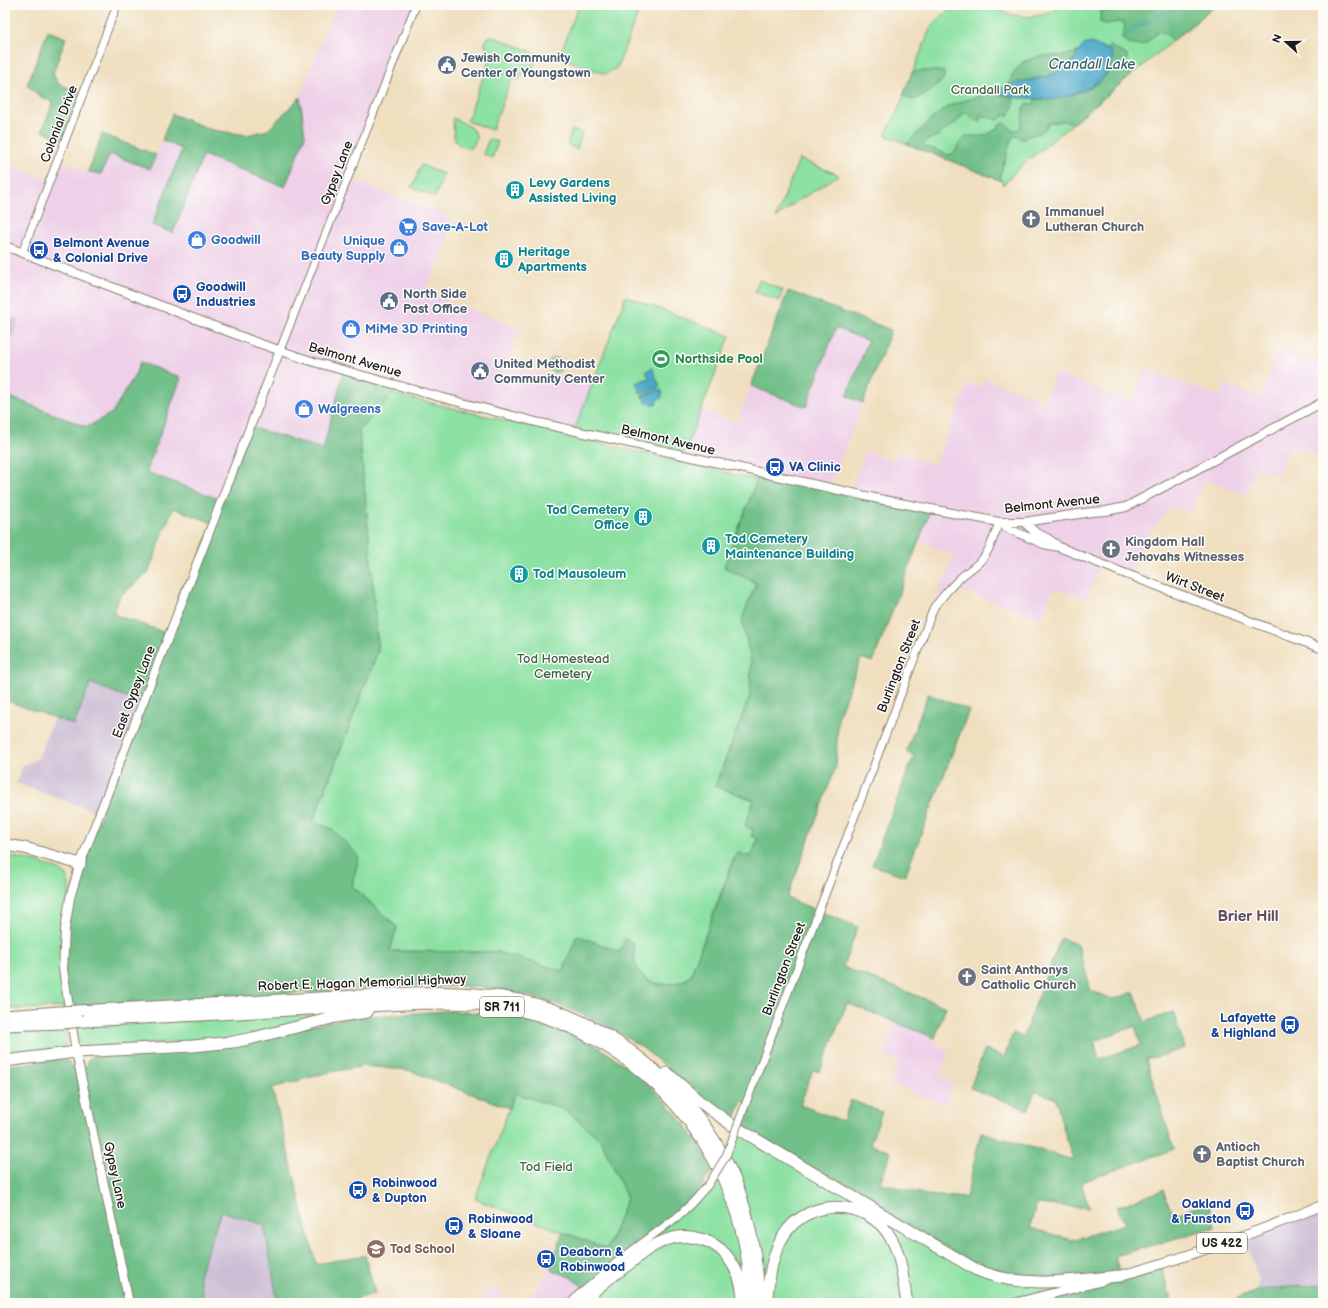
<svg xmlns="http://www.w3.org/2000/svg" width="1328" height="1308" font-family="'Balsamiq Sans',sans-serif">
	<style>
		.built { fill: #eed0e8 }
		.industrial { fill: #ccbed4 }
		.green { fill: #8ce1a3; stroke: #547e60 }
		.forest { fill: #71bf89; stroke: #466e52; fill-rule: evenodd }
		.water { fill: #4ba8c9; stroke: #346272 }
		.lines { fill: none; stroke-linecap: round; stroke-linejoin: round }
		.stream { stroke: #4ba8c9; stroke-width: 1.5 }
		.tertiary-casing { stroke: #867e6e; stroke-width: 9 }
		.secondary-casing { stroke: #867e6e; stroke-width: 10 }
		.primary-casing { stroke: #867e6e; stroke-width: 11 }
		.motorway-casing { stroke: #867e6e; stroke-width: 13 }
		.tertiary { stroke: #fff; stroke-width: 7 }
		.secondary { stroke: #fff; stroke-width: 8 }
		.primary { stroke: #fff; stroke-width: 9 }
		.motorway { stroke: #fff; stroke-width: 11 }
		.tertiary-bridge-casing { stroke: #867e6e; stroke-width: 9; stroke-linecap: butt }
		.motorway-bridge-casing { stroke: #867e6e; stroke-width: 13; stroke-linecap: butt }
		.tertiary-bridge { stroke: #fff; stroke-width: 7 }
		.motorway-bridge { stroke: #fff; stroke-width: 11 }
		.labels { text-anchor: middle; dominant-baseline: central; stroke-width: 3; stroke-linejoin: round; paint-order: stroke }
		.shield { fill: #fdfcf7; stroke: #605f5e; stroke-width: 1 }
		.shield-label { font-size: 12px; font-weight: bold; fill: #1c1c1c }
		.service-label { font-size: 13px; font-weight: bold; fill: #4e5e75; stroke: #fdfcf7; text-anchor: start }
		.park-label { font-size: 13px; fill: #43614b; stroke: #fdfcf7 }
		.street-label { font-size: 13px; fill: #1c1c1c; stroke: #fdfcf7 }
		.culture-label { font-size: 13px; font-weight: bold; fill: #0d838f; stroke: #fdfcf7; text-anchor: start }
		.worship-label { font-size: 13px; font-weight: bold; fill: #5b616d; stroke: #fdfcf7; text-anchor: start }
		.shop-label { font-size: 13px; font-weight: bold; fill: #366cbe; stroke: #fdfcf7; text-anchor: start }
		.transit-label { font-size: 13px; font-weight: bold; fill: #164399; stroke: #fdfcf7; text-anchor: start }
		.leisure-label { font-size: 13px; font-weight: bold; fill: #27864d; stroke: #fdfcf7; text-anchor: start }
		.education-label { font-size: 13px; font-weight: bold; fill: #785e54; stroke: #fdfcf7; text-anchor: start }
		.water-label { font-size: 14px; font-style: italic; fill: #346272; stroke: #fdfcf7 }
		.quarter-label { font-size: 15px; font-weight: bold; fill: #624d5e; stroke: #fdfcf7 }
	</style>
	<rect width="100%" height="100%" fill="#fdfcf7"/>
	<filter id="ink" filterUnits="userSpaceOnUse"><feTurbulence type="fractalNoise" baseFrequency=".025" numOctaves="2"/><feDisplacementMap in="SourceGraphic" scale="8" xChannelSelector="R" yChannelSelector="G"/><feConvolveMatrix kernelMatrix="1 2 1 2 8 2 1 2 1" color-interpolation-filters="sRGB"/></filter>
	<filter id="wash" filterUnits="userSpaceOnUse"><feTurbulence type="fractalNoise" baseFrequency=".012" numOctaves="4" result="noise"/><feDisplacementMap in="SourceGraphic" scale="16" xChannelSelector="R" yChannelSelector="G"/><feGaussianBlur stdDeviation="0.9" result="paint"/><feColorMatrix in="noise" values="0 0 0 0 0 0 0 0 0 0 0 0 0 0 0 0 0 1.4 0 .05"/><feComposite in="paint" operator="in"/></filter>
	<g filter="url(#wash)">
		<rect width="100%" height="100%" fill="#f0dfbf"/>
		<path class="built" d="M 336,5 L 416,5 L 348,178 L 455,219 L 424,296 L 426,293 L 520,328 L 505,366 L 593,383 L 574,431 L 345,370 L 323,449 L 222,500 L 146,472 L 181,378 L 140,362 L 135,375 L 112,413 L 87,427 L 5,395 L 5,356 L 19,320 L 5,315 L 5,164 L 50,180 L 58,160 L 88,172 L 101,174 L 110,154 L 150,169 L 162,140 L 182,148 L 152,225 L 173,233 L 203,155 L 285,187 L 305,136 L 300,97 Z
			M 836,328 L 869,340 L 847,396 L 863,403 L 829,488 L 683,456 L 701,410 L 737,423 L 751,386 L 806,407 Z
			M 1279,348 L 1323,365 L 1323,458 L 1289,446 L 1278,475 L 1257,467 L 1246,495 L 1204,479 L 1192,512 L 1173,506 L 1142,541 L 1130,575 L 1100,564 L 1086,599 L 1054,587 L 1042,619 L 950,587 L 934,607 L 942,582 L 945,578 L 954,555 L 919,542 L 931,509 L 850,493 L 866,451 L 894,461 L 898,452 L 935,465 L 968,383 L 981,388 L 985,379 L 1045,401 L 1055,373 L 1132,401 L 1144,369 L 1220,396 L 1225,385 L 1260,398 Z
			M 895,1022 L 935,1038 L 933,1043 L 949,1050 L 940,1076 L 954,1082 L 945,1105 L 890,1083 L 899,1061 L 883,1055 Z
			M 550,1269 L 570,1277 L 586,1289 L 577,1303 L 521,1303 L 525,1301 L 536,1289 Z
			M 499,1287 L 503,1303 L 484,1303 L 481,1292 Z"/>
		<path class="industrial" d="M 5,315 L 19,320 L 5,356 Z
			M 90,683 L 143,703 L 99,813 L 16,783 L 23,765 L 38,759 L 54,717 L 74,725 Z
			M 1323,1205 L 1323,1284 L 1258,1290 L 1258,1279 L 1244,1236 Z
			M 220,1211 L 264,1225 L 278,1303 L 204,1303 L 199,1275 Z"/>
		<path class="green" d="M 579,5 L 641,5 L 617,68 L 605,74 L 559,57 Z
			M 962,5 L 982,5 L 1013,15 L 1030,17 L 1049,13 L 1065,5 L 1216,5 L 1019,168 L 1003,185 L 1002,181 L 885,135 L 897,112 L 930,29 C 938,17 948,10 962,5 Z
			M 491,36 L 538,54 L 529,77 L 522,75 L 519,80 L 512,78 L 492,130 L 467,121 L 491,56 L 487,54 L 485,43 L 488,37 Z
			M 453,118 C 465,124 486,132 471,148 C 451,149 454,132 453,118 Z
			M 572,130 L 582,133 L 577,149 L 567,145 Z
			M 489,139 L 498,142 L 492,158 L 483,154 Z
			M 799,159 L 839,175 L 796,202 L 776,218 Z
			M 421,165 L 444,174 L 435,197 L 411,187 L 411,186 L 413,186 Z
			M 759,280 L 783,290 L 779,301 L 755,292 Z
			M 626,296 L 730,336 L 683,456 L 574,431 Z
			M548 365a7 7 0 1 1 14 0a7 7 0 1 1-14 0Z
			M 393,394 L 757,480 L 724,567 L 756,583 L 742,620 L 751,661 L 750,696 L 715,786 L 754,800 L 745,825 L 753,830 L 758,839 L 751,857 L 736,852 L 690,977 C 663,993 630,982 634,947 L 625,940 L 620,952 L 563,971 L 497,952 L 389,951 L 397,927 L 352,886 L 313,822 L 378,651 L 371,560 L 359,430 Z
			M 5,856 C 17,857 58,866 66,875 C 68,877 68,881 69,884 L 68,1007 L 22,1009 L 5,1008 Z
			M 341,1012 L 234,1039 L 85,1047 L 79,1043 L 77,1027 L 65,1028 C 66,1038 69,1042 62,1050 L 5,1058 L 5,1031 Z
			M 515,1093 L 566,1110 L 602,1140 L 627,1198 L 607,1249 L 475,1199 Z
			M 739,1133 L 1120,1276 L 1016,1303 L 577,1303 L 677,1217 L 709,1191 L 719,1168 L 729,1158 Z"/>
		<path class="forest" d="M 1101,5 L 1216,5 L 1173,41 L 1167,35 L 1160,31 C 1157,32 1156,34 1153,37 C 1141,49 1136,47 1122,39 L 1122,36 L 1125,27 L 1123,23 C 1115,20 1106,27 1100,22 Z
			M 48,31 L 66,38 L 53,73 L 58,84 L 84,93 L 65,140 L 42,131 L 53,102 L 41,97 L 27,85 Z
			M 1109,46 L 1127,55 L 1127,63 L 1132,74 L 1073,123 L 1064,121 L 1049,123 C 1041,138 1032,132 1022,140 L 1017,135 L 1012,138 L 1000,175 L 1002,181 L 907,144 L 929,121 L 948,106 L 992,92 L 1014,98 L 1013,108 L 1008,116 L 1006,114 L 998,120 L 979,115 L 981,121 C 972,121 974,118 969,114 L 964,113 L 956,123 L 937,136 L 926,141 L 923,145 L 925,146 L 949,155 C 957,153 959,141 966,137 C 972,134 976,137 982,136 C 988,135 994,130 999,127 L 998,126 L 1004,122 C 1020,141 1023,123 1023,108 L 1028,104 L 1034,104 L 1035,99 C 1048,102 1059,98 1071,94 C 1094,87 1114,79 1111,51 L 1108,49 Z
			M 1078,52 C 1066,80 1032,77 1008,86 L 1013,73 L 1023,62 L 1040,56 L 1066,55 Z
			M 920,71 L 940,71 L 944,72 L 944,78 L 939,84 L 917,99 L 912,100 L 903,96 L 912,72 Z
			M 300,97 L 305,136 L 285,187 L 203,155 L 173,233 L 152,225 L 182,149 L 162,140 L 172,114 L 212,130 L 247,135 L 268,130 Z
			M 102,134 L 156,155 L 150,169 L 110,154 L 101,174 L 88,172 Z
			M 788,291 L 891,330 L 863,403 L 847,396 L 868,341 L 836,328 L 806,407 L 751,386 Z
			M 140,362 L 181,378 L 146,472 L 222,500 L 250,427 L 323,449 L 344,370 L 396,385 L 393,394 L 359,430 L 371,560 L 378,651 L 313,822 L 332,829 L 359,856 L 352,886 L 397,927 L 390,951 L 497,952 L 563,971 L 577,935 L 620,952 L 625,939 L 632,942 C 636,950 633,958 636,966 C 646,989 672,988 690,977 L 737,852 L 751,857 L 758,839 L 751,836 L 753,830 L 745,825 L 754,800 L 715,786 L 750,696 L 751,661 L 742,620 L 756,583 L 724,567 L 757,480 L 758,472 L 931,509 L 873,662 L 861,658 L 838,717 L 836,766 L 787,898 L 858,927 L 843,967 L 946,1007 L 935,1038 L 847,1003 L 820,1072 L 813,1070 L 800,1105 L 843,1121 L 851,1100 L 882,1112 L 870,1144 L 891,1152 L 880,1183 L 927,1195 L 966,1198 L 981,1132 L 1073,1160 L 1061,1120 L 1056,1099 L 1035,1091 L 1028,1110 L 970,1088 L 985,1049 L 1004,1057 L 1013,1033 L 1023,1037 L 1061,938 L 1078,945 L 1091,991 L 1113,999 L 1134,992 L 1145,1022 L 1173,1012 L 1185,1048 L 1146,1060 L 1174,1149 L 1081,1182 L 1089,1208 L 1036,1204 L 1030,1228 L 1072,1240 L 1125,1224 L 1117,1207 L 1163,1190 L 1173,1215 L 1208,1203 L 1215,1227 L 1115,1256 L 1120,1276 L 1161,1264 L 1172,1303 L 1053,1303 L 1050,1295 L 1117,1277 L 1041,1282 L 987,1271 L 742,1127 L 750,1104 L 742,1101 L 733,1122 C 716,1109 699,1096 683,1082 C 670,1071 657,1059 644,1049 C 602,1019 552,999 501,990 C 472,985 443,986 413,986 L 68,1007 L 63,969 L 70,898 L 142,703 L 90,683 L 74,725 L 5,700 L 5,395 L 87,427 L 112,413 L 135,375 ZM 173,508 L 213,523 L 169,634 L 113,614 L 120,596 L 148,573 ZM 1135,1026 L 1141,1045 L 1099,1059 L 1094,1041 Z
			M 928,694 L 969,710 L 905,876 L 872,865 L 914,755 L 906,752 Z
			M 446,1011 C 484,1012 520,1016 556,1028 C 620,1049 683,1109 713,1169 L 702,1186 L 677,1217 L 586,1289 L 570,1277 L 550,1269 L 563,1232 L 607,1249 L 627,1198 L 601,1140 L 566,1110 L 515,1093 L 509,1108 L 408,1070 L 364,1066 L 326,1073 L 272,1088 L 316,1264 L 365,1255 L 375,1293 L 346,1303 L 297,1303 L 297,1302 L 278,1303 L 264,1225 L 221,1211 L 199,1275 L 204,1303 L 5,1303 L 5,1066 L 60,1059 L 68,1061 L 74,1069 L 86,1067 L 87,1061 L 93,1056 L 193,1049 L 355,1017 Z
			M 1323,1284 L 1323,1303 L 1229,1303 L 1258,1290 Z"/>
		<path class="water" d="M 1091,43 L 1111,51 L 1113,57 L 1112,62 L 1104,77 L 1099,82 L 1082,91 L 1057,99 L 1044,100 L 1029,98 L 1019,98 L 992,92 L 992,90 L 999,89 L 1018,82 L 1047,77 L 1068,66 L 1073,62 L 1081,48 L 1084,45 Z
			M 652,368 L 660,386 L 641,394 L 636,383 L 649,378 L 646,371 Z
			M 658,389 L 661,390 L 663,393 L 661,396 L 662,398 L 656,400 L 657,403 L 652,405 L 651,403 L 646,403 L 642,396 Z"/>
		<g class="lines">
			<path class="stream" d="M 1125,36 L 1135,28 L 1152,20 L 1173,5
				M 1108,49 L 1110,45"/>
		</g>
	</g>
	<g filter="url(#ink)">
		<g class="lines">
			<g class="tertiary-casing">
				<path id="tertiary" d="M 22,253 L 117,5
					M 280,350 L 416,5
					M 746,1103 L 934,607 C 942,598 949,588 959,579 C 967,571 977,566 984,557 C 992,546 995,534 999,522
					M 571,1303 L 579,1294 L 586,1289 L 618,1261 L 677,1217 L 692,1203 L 708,1185"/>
			</g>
			<g class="secondary-casing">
				<path id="secondary" d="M 5,246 L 258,343 L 314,362 L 436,396 L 540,423 L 879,499 L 999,522 L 1024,522 L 1092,512 L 1106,511 L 1126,507 L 1323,402
					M 1024,522 L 1036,533 L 1047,538 L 1057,545
					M 1000,523 L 1011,530 L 1044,544 L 1059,547 L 1121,572 L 1323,649
					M 129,1303 L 76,1052 L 63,969 L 65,929 L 70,898 L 80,864 L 280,350"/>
			</g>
			<g class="primary-casing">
				<path id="primary" d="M 1115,1277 C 1186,1258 1255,1233 1323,1205
					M 1016,1303 L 1101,1281"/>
			</g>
			<g class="motorway-casing">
				<path id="motorway" d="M 5,845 L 25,848 L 80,864
					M 77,1011 L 413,993 C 456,991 498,993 539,1005 C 628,1032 708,1105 740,1193 C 752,1229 758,1265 759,1303
					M 5,1016 L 60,1012
					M 84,1021 L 424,1003 C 456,1003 487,1003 518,1010 C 629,1035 718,1126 743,1237 C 748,1258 750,1281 751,1303
					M 5,1025 L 62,1023
					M 5,1061 L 76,1052 L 193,1046 L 233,1042 L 253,1038 L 336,1017 L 367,1012
					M 667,1073 L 699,1101 L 732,1125 L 975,1269 C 1020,1290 1072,1280 1120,1276
					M 582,1303 C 596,1288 612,1276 629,1264 C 642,1253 656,1242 673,1238 C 691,1233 715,1241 726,1255 C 738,1270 743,1284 743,1303
					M 766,1303 C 769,1280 771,1255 784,1235 C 808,1197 868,1198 891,1238 C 902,1257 903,1282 907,1303"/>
			</g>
			<use href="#tertiary" class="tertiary"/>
			<use href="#secondary" class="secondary"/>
			<use href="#primary" class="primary"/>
			<use href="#motorway" class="motorway"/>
			<g class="tertiary-bridge-casing">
				<path id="tertiary-bridge" d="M 708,1185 L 726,1156 L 746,1103"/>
			</g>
			<g class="motorway-bridge-casing">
				<path id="motorway-bridge" d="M 60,1012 L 77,1011
					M 62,1023 L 84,1021"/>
			</g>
			<use href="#tertiary-bridge" class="tertiary-bridge"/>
			<use href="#motorway-bridge" class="motorway-bridge"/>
		</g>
	</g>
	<defs>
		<g id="civic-disc" transform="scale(1)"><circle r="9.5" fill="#5c6f8a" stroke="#fdfcf7"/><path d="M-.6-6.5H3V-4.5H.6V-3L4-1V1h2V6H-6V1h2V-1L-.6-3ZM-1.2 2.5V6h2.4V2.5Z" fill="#fff"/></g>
		<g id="building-disc" transform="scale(1)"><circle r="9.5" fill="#0f9aa8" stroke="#fdfcf7"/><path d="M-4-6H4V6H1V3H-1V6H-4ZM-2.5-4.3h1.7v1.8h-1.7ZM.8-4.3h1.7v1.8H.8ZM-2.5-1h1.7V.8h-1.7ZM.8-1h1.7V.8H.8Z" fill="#fff"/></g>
		<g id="church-disc" transform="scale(1)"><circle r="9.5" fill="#6b7280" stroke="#fdfcf7"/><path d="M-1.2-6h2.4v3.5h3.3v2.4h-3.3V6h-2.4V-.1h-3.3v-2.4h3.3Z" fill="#fff"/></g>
		<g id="supermarket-disc" transform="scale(1)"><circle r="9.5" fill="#3f7fe0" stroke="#fdfcf7"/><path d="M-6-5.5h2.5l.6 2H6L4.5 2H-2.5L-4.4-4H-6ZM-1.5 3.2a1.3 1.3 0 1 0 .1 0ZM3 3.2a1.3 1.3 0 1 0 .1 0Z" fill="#fff"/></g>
		<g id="shop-disc" transform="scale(1)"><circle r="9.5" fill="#3f7fe0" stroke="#fdfcf7"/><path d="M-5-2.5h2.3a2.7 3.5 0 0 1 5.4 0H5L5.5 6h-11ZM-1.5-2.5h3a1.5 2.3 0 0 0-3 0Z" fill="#fff"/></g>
		<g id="bus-disc" transform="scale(1)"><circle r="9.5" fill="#1a4fb4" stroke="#fdfcf7"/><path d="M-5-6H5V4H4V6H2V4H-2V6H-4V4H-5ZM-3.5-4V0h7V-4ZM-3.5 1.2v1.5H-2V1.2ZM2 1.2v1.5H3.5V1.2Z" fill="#fff"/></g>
		<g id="stadium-disc" transform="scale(1)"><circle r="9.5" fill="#2e9e5b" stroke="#fdfcf7"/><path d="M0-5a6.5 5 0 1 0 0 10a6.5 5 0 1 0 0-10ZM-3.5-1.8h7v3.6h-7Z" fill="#fff"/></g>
		<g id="school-disc" transform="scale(1)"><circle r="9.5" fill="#8d6e63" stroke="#fdfcf7"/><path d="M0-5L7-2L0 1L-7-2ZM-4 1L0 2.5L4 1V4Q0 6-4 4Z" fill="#fff"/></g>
	</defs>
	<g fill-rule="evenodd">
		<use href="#civic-disc" x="447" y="65"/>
		<use href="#building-disc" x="515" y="190"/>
		<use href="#church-disc" x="1031" y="219"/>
		<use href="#supermarket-disc" x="408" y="227"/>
		<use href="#shop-disc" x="197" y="240"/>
		<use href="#shop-disc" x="399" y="248"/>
		<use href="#bus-disc" x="39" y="250"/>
		<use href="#building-disc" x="504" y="259"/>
		<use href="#bus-disc" x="182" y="294"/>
		<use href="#civic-disc" x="389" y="301"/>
		<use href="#shop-disc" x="351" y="329"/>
		<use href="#stadium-disc" x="661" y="359"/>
		<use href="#civic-disc" x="480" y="371"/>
		<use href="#shop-disc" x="304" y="409"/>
		<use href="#bus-disc" x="775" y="467"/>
		<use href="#building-disc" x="643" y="517"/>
		<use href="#building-disc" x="711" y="546"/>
		<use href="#church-disc" x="1111" y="549"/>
		<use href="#building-disc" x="519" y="574"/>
		<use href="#church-disc" x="967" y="977"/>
		<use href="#bus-disc" x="1290" y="1025"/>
		<use href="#church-disc" x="1202" y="1154"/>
		<use href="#bus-disc" x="358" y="1190"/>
		<use href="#bus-disc" x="1245" y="1211"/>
		<use href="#bus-disc" x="454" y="1226"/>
		<use href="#school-disc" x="376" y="1249"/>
		<use href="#bus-disc" x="546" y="1259"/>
	</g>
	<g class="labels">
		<g class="shield">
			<rect x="480" y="997" width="44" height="20" rx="3"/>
			<rect x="1197" y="1233" width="50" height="20" rx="3"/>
		</g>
		<g class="shield-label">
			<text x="502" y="1007">SR 711</text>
			<text x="1222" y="1243">US 422</text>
		</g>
		<g class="service-label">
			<text x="461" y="58">Jewish Community<tspan x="461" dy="15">Center of Youngstown</tspan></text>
			<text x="403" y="294">North Side<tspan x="403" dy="15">Post Office</tspan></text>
			<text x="494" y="364">United Methodist<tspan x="494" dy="15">Community Center</tspan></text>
		</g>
		<g class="park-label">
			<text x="990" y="90">Crandall Park</text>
			<text x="563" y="659">Tod Homestead<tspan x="563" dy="15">Cemetery</tspan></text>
			<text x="546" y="1167">Tod Field</text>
		</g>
		<g class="street-label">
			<text transform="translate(59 124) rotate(-69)">Colonial Drive</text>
			<text transform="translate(337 173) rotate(-69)">Gypsy Lane</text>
			<text transform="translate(355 360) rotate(16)">Belmont Avenue</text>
			<text transform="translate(668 440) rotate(13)">Belmont Avenue</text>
			<text transform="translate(1052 504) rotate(-6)">Belmont Avenue</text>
			<text transform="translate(1195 587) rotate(21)">Wirt Street</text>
			<text transform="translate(899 666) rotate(-69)">Burlington Street</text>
			<text transform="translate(134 692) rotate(-69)">East Gypsy Lane</text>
			<text transform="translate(784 969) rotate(-69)">Burlington Street</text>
			<text transform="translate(362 983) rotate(-2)">Robert E. Hagan Memorial Highway</text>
			<text transform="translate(115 1175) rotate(78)">Gypsy Lane</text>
		</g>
		<g class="culture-label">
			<text x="529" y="183">Levy Gardens<tspan x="529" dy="15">Assisted Living</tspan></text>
			<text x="518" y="252">Heritage<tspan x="518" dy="15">Apartments</tspan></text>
			<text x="629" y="510" text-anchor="end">Tod Cemetery<tspan x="629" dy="15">Office</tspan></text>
			<text x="725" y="539">Tod Cemetery<tspan x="725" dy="15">Maintenance Building</tspan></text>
			<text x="533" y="574">Tod Mausoleum</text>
		</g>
		<g class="worship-label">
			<text x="1045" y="212">Immanuel<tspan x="1045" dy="15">Lutheran Church</tspan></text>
			<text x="1125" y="542">Kingdom Hall<tspan x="1125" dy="15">Jehovahs Witnesses</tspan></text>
			<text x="981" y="970">Saint Anthonys<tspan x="981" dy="15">Catholic Church</tspan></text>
			<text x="1216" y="1147">Antioch<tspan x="1216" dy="15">Baptist Church</tspan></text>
		</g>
		<g class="shop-label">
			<text x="422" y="227">Save-A-Lot</text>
			<text x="211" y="240">Goodwill</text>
			<text x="385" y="241" text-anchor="end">Unique<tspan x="385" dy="15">Beauty Supply</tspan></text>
			<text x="365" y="329">MiMe 3D Printing</text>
			<text x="318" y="409">Walgreens</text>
		</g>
		<g class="transit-label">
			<text x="53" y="243">Belmont Avenue<tspan x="53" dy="15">&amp; Colonial Drive</tspan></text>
			<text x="196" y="287">Goodwill<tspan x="196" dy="15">Industries</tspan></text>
			<text x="789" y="467">VA Clinic</text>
			<text x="1276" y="1018" text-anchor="end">Lafayette<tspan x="1276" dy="15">&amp; Highland</tspan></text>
			<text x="372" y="1183">Robinwood<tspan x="372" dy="15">&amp; Dupton</tspan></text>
			<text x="1231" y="1204" text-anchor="end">Oakland<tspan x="1231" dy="15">&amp; Funston</tspan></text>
			<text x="468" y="1219">Robinwood<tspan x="468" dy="15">&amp; Sloane</tspan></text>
			<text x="560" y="1252">Deaborn &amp;<tspan x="560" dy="15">Robinwood</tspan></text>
		</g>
		<g class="leisure-label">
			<text x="675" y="359">Northside Pool</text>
		</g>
		<g class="education-label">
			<text x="390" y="1249">Tod School</text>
		</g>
		<g class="water-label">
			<text x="1092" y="64">Crandall Lake</text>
		</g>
		<g class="quarter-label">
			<text x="1248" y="916">Brier Hill</text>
		</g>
	</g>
	<rect width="1328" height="1308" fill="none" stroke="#fdfcf7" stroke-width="20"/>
	<g transform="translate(1286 42) rotate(291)" stroke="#fdfcf7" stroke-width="3" paint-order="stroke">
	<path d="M0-3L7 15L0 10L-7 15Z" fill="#1c1c1c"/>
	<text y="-6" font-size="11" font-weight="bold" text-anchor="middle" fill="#1c1c1c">N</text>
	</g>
</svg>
